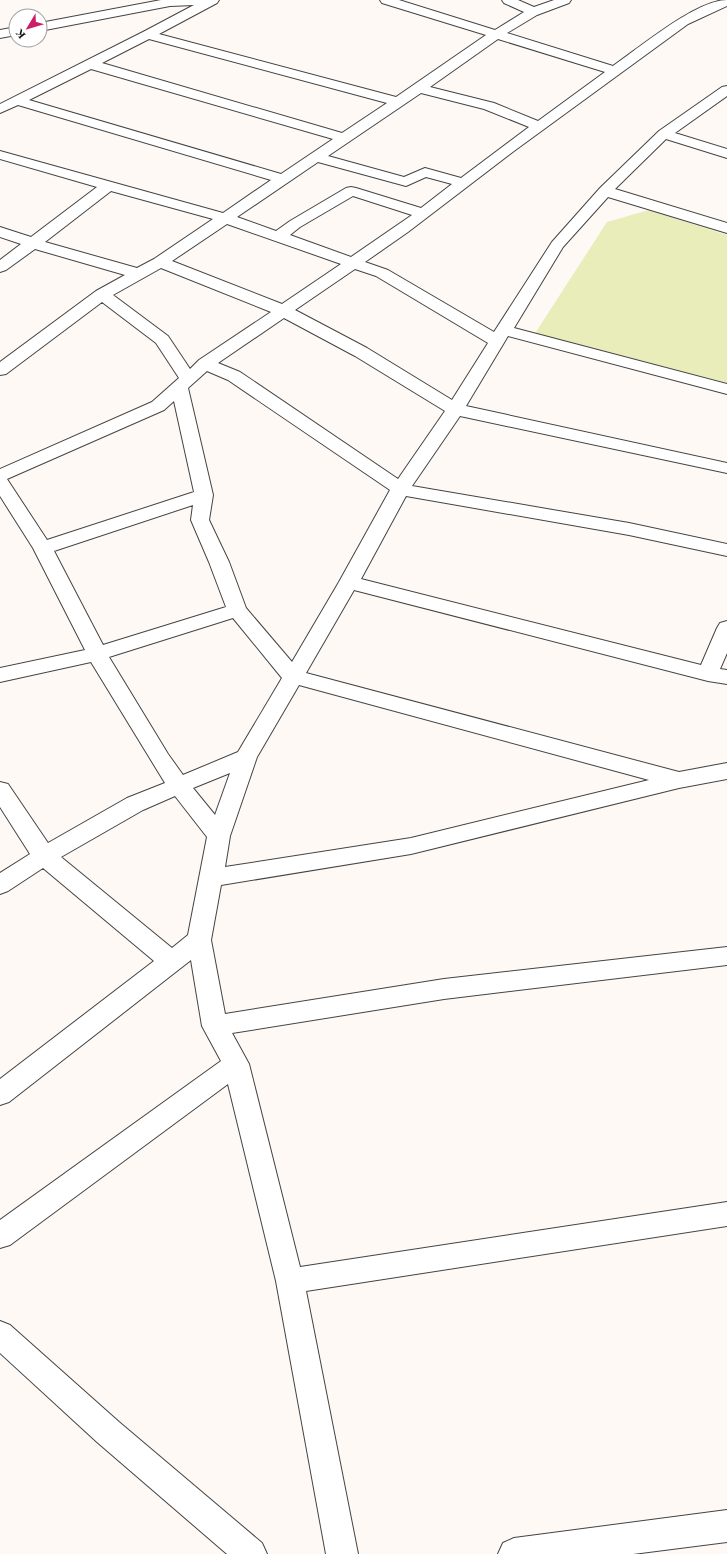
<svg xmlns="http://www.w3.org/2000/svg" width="727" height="1554" font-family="Georgia,serif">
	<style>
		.green { fill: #e8edba }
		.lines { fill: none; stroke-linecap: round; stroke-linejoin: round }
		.minor-casing { stroke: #444; stroke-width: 2 }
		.minor { fill: #fff; fill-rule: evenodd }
	</style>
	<rect width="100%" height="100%" fill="#fff9f5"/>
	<path class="green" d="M 649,210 L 727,235 L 727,383 L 534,335 L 607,222 Z"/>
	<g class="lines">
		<g class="minor-casing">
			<path id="minor" d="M 161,0 L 219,0 L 217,3 L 159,34 L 396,97 L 486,35 L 382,3 L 380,0 L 399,0 L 495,30 L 524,12 L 504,3 L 502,0 L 518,0 L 534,7 L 554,0 L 571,0 L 569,3 L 537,15 L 507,33 L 613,66 C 639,48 696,0 727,0 L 727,6 L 688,24 L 514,151 L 408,232 L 365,262 L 388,270 L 494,332 L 552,242 L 600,188 L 659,131 L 722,87 L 727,86 L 727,96 L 675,133 L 727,149 L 727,158 L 666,139 L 615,189 L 727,223 L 727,233 L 608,197 L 563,247 L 514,328 L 727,384 L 727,394 L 508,336 L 466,406 L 727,463 L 727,473 L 460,416 L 412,486 L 629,523 L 727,544 L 727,556 L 629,535 L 406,496 L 361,579 L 701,665 L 717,628 L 720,623 L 727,621 L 727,653 L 720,669 L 727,670 L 727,684 L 708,681 L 354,590 L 306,673 L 679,772 L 727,763 L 727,779 L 679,788 L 411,854 L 221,885 L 211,940 L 225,1014 L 444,979 L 727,947 L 727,965 L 444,999 L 232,1033 L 249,1064 L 300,1267 L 727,1202 L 727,1226 L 306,1291 L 358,1554 L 326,1554 L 276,1281 L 228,1084 L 10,1245 L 0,1248 L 0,1220 L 221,1061 L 202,1026 L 191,960 L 9,1102 L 0,1105 L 0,1079 L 154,961 L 43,868 L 8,891 L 0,894 L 0,873 L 30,854 L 0,807 L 0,782 L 8,784 L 48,843 L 127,798 L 165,783 L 91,662 L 0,682 L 0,668 L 85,650 L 33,548 L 0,496 L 0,469 L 152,402 L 179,378 L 156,343 L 102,302 L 6,374 L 0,375 L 0,362 L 96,291 L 125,275 L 35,249 L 6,270 L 0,272 L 0,260 L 21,244 L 0,237 L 0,227 L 31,237 L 97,187 L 0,159 L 0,151 L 223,213 L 271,180 L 18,105 L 0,113 L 0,104 L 143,32 L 194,5 L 170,6 L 40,31 L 40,23 ZM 149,39 L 387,103 L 342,133 L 102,63 ZM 498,39 L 605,72 L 538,121 L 494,103 L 430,87 ZM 91,69 L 333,139 L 281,174 L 29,100 ZM 421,93 L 484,109 L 529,127 L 461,178 L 425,168 L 404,177 L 328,156 ZM 318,162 L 406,186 L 426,177 L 452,184 L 421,208 L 356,188 L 351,187 L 346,188 L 290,221 L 276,231 L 237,217 ZM 111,191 L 213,219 L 154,259 L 137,268 L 45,242 ZM 353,196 L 412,215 L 351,257 L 290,235 L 300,227 ZM 227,224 L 341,264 L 282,304 L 172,261 ZM 161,268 L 271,312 L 199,360 L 190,369 L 168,336 L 113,295 ZM 355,269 L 376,276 L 488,343 L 452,400 L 367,348 L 295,310 ZM 284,318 L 355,356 L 445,411 L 398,479 L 240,372 L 218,363 ZM 207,371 L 228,380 L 390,490 L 339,582 L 292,662 L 246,608 L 229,562 L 209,520 L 213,495 L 188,388 ZM 174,401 L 194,492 L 47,540 L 7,479 L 164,410 ZM 193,505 L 191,520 L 209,562 L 226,607 L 103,645 L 54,551 ZM 233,618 L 282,678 L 238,752 L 183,775 L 168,754 L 109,657 ZM 299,685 L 649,780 L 411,838 L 225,867 L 230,836 L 257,757 ZM 230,773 L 215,815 L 193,788 ZM 175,796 L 207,837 L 188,935 L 172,948 L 61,857 L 143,810 Z
				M 16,27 L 16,35 L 0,38 L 0,30 Z
				M 0,1321 L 10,1325 L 119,1422 L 262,1543 L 267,1554 L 227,1554 L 97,1442 L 0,1353 Z
				M 727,1510 L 727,1542 L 633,1554 L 498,1554 L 503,1543 L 514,1538 Z"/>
		</g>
		<use href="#minor" class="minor"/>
	</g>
	<g transform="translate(28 28) rotate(232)"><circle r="19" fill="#ffffff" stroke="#a0a0a0"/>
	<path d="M0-3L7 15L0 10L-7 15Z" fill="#cc1e69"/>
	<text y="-6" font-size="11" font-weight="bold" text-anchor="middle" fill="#111111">K</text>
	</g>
</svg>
